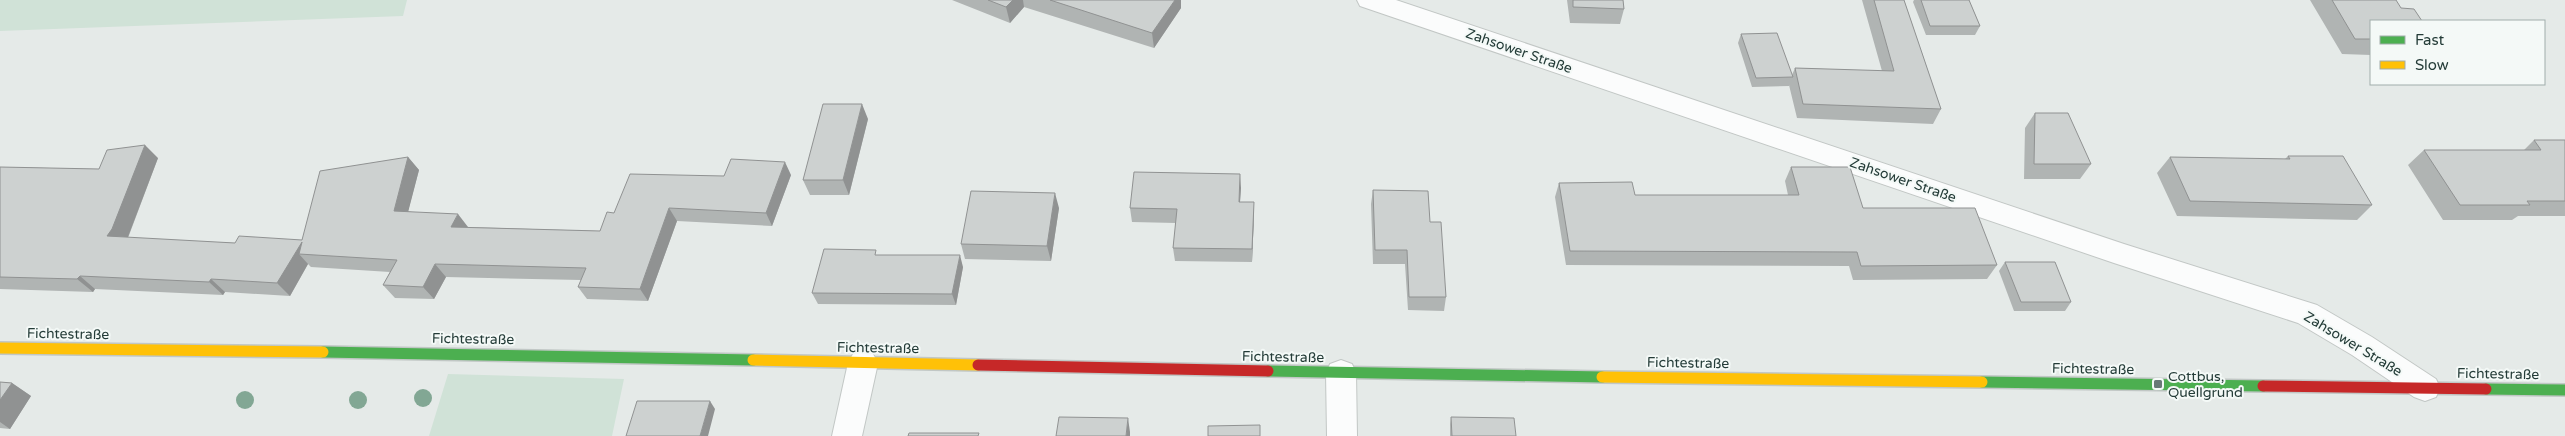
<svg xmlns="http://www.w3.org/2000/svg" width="2565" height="436" font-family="'Varela Round',sans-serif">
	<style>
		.green { fill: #d0e2d7 }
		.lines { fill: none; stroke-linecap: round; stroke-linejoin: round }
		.street-casing { stroke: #c2c7c5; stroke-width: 2 }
		.fast-casing { stroke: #c1c7c5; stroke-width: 14 }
		.slow-casing { stroke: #c1c7c5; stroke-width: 14 }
		.jam-casing { stroke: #c1c7c5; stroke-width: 14 }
		.street { fill: #fbfcfc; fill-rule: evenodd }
		.fast { stroke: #4caf50; stroke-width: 11 }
		.slow { stroke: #ffc107; stroke-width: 11 }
		.jam { stroke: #c62828; stroke-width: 11 }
		.tree { fill: #82a794 }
		.wall { fill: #b0b4b3 }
		.shaded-wall { fill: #909292 }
		.building { fill: #cdd1d0; stroke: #909292 }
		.poi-dot { fill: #687976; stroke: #f4f9f7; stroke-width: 2 }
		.labels { text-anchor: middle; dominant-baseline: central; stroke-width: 4; stroke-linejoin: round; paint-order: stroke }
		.street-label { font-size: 14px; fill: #243c38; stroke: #f4f9f7 }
		.poi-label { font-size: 14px; fill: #243c38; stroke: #f4f9f7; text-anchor: start }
	</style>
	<rect width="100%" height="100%" fill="#e5eae8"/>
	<path class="green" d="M 0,0 L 407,0 L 403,16 L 0,31 Z
		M 448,374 L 624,379 L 612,436 L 429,436 Z"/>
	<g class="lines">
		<g class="street-casing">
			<path id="street" d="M 1357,0 L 1396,0 L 2124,244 L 2317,305 L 2372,337 L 2436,379 L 2440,388 L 2436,397 L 2425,401 L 2414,397 L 2352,355 L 2298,323 L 2114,263 L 1360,6 Z
				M 863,350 L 873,354 L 878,363 L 862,436 L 832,436 L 848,363 L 853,354 Z
				M 1341,360 L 1352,364 L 1356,373 L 1357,436 L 1327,436 L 1326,373 L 1330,364 Z"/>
		</g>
		<g class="fast-casing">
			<path id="fast" d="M 323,352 L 753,360
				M 1268,371 L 1602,377
				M 1982,382 L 2263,386
				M 2486,389 L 2565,390"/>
		</g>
		<g class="slow-casing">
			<path id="slow" d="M 0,348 L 323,352
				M 753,360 L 978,365
				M 1602,377 L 1982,382"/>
		</g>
		<g class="jam-casing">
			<path id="jam" d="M 978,365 L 1268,371
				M 2263,386 L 2486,389"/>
		</g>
		<use href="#street" class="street"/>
		<use href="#fast" class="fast"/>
		<use href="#slow" class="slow"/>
		<use href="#jam" class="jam"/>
	</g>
	<g class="tree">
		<circle cx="423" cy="398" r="9"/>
		<circle cx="245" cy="400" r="9"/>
		<circle cx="358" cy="400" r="9"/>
	</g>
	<path class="wall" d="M 952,0 L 1181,0 L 1181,8 L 1154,48 L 1024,7 L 1010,23 Z
		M 1567,0 L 1623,0 L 1624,9 L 1620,24 L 1570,23 Z
		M 1862,0 L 1904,0 L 1941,109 L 1933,124 L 1797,118 L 1789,85 L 1789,86 L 1752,87 L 1738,43 L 1741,34 L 1792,75 L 1795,68 L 1882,71 Z
		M 1914,0 L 1969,0 L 1980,26 L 1975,35 L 1926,35 L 1913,2 Z
		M 2310,0 L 2396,0 L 2371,21 L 2371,55 L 2342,54 Z
		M 2035,113 L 2091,164 L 2080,179 L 2024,179 L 2025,128 Z
		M 868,119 L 849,195 L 810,195 L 803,180 Z
		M 2534,140 L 2565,140 L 2565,216 L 2518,216 L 2512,220 L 2443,220 L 2408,165 L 2424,150 L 2524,150 Z
		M 2288,156 L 2372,205 L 2357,220 L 2177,216 L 2157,173 L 2170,157 L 2285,159 Z
		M 408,157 L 419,170 L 408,211 L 468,227 L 600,231 L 614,213 L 724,176 L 791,175 L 772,226 L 677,221 L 648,301 L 587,299 L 578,287 L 581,280 L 446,277 L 434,299 L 395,298 L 383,285 L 390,272 L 311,267 L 308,264 L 290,296 L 225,292 L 223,295 L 95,289 L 93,292 L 0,289 L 0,167 L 99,169 L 158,158 L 128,238 L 235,243 L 302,240 Z
		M 1791,167 L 1863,208 L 1997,265 L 1987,279 L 1853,280 L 1849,266 L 1566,265 L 1555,197 L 1559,183 L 1635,195 L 1788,195 L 1785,181 Z
		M 1241,188 L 1240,202 L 1254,215 L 1252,262 L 1175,261 L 1173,248 L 1176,223 L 1132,222 L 1130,208 Z
		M 1373,190 L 1430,222 L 1446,297 L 1444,311 L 1408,310 L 1405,264 L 1373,264 L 1371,204 Z
		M 1059,208 L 1051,261 L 965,259 L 961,244 Z
		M 878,255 L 963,267 L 956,305 L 818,304 L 812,293 Z
		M 2005,262 L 2071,302 L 2065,311 L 2014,311 L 1999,271 Z
		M 0,382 L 12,383 L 31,396 L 10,429 L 0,428 Z
		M 1451,417 L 1516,436 L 1450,436 L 1450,424 Z"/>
	<path class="shaded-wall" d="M 1013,0 L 1023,0 L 1024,7 L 1010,23 L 1006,7 Z
		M 1175,0 L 1181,0 L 1181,8 L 1154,48 L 1152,33 Z
		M 862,104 L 868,119 L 849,195 L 843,180 Z
		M 145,145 L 158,158 L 126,242 L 107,236 Z
		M 408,157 L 419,170 L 405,224 L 394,211 Z
		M 785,162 L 791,175 L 772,226 L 766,213 Z
		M 1240,174 L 1241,188 L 1239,215 L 1239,202 Z
		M 1055,193 L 1059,208 L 1051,261 L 1047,246 Z
		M 1254,202 L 1254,215 L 1252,262 L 1252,249 Z
		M 669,208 L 677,221 L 648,301 L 640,289 Z
		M 458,214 L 468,227 L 451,227 Z
		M 302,242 L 299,254 L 308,264 L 290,296 L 277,283 Z
		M 960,255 L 963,267 L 956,305 L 952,294 Z
		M 435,264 L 446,277 L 434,299 L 423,287 Z
		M 80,276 L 95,289 L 93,292 L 77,279 Z
		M 211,279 L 225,292 L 223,295 L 209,282 Z
		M 12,383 L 31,396 L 10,429 L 0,422 L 0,400 Z
		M 710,401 L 715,409 L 708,436 L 700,436 Z
		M 1128,418 L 1130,432 L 1130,436 L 1126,436 Z"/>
	<path class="building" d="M 988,0 L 1013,0 L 1006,7 Z
		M 1050,0 L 1175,0 L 1152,33 Z
		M 1573,0 L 1623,0 L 1624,9 L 1573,7 Z
		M 1874,0 L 1904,0 L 1941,109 L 1803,104 L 1795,68 L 1894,71 Z
		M 1921,0 L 1969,0 L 1980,26 L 1930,26 Z
		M 2332,0 L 2396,0 L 2401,8 L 2414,9 L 2422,21 L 2371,21 L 2371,39 L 2355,39 Z
		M 1777,33 L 1793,77 L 1756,78 L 1741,34 Z
		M 823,104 L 862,104 L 843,180 L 803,180 Z
		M 2035,113 L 2068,113 L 2091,164 L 2034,164 Z
		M 2534,140 L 2565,140 L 2565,201 L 2527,201 L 2530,205 L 2460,205 L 2424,150 L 2541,150 Z
		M 145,145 L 112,229 L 107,236 L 235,243 L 239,236 L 302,240 L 320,171 L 408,157 L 394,211 L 458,214 L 451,227 L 600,231 L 607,212 L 614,213 L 630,174 L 724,176 L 731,159 L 785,162 L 766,213 L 669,208 L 640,289 L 578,287 L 586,268 L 435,264 L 423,287 L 383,285 L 397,260 L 299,254 L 302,242 L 277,283 L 211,279 L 209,282 L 80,276 L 77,279 L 0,277 L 0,167 L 99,169 L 107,150 Z
		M 2288,156 L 2343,156 L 2372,205 L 2190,201 L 2170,157 L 2290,159 Z
		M 1791,167 L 1850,167 L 1863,208 L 1975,208 L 1997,265 L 1861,266 L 1857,252 L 1570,251 L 1559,183 L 1632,182 L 1635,195 L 1799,195 Z
		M 1134,172 L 1240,174 L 1239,202 L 1254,202 L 1252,249 L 1173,248 L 1177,209 L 1130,208 Z
		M 1373,190 L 1428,191 L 1430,222 L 1441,222 L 1446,297 L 1409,297 L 1407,250 L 1375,250 Z
		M 971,191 L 1055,193 L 1047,246 L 961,244 Z
		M 824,249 L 876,250 L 875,255 L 960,255 L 952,294 L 812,293 Z
		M 2005,262 L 2055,262 L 2071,302 L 2021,302 Z
		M 0,382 L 12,383 L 0,400 Z
		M 637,401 L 710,401 L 700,436 L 626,436 Z
		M 1059,417 L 1128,418 L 1126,436 L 1056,436 Z
		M 1451,417 L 1514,418 L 1516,436 L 1452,436 Z
		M 1260,425 L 1260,436 L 1208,436 L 1208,426 Z
		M 909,433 L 979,433 L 978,436 L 908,436 Z"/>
	<rect class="poi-dot" x="2153" y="379" width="10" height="10" rx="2.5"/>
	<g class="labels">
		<g class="street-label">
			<text transform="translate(1519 51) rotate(19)">Zahsower Straße</text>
			<text transform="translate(1903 180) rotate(19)">Zahsower Straße</text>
			<text transform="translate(68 334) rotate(1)">Fichtestraße</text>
			<text transform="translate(473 339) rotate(1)">Fichtestraße</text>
			<text transform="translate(2353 344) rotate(31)">Zahsower Straße</text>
			<text transform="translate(878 348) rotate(1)">Fichtestraße</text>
			<text transform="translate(1283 357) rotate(1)">Fichtestraße</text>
			<text transform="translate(1688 363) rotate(1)">Fichtestraße</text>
			<text transform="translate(2093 369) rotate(1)">Fichtestraße</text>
			<text transform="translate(2498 374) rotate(1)">Fichtestraße</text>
		</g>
		<g class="poi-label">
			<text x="2168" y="376">Cottbus,<tspan x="2168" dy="16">Quellgrund</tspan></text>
		</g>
	</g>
	<rect x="2370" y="20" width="175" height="65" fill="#f4f9f7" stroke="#a1adab"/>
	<rect x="2380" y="36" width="25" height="8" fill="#4caf50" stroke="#a1adab"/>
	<text x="2415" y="45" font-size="15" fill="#243c38">Fast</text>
	<rect x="2380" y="61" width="25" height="8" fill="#ffc107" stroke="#a1adab"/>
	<text x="2415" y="70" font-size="15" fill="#243c38">Slow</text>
</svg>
